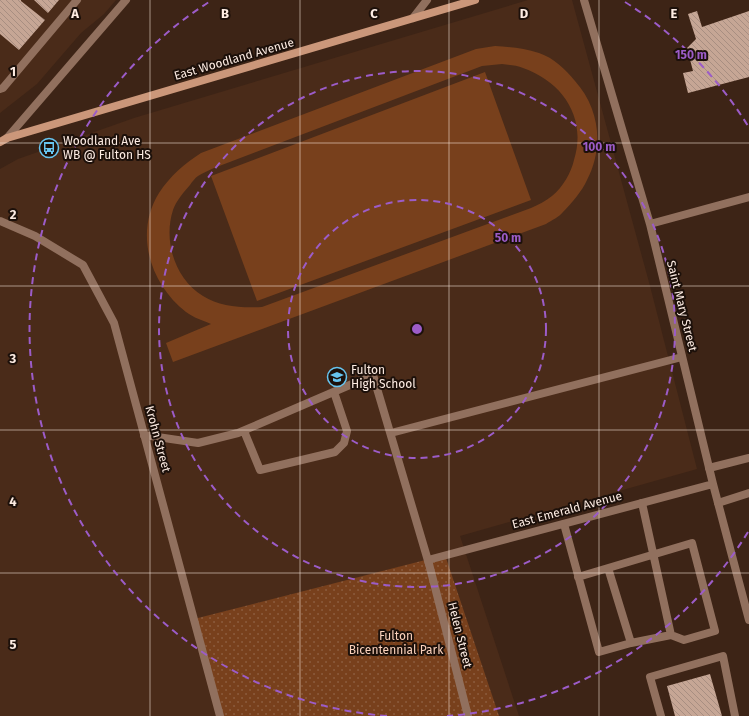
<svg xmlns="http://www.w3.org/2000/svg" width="749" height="716" font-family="'Fira Sans',sans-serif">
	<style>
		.built { fill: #4a2b19 }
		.green { fill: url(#green-dots) }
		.pitch { fill: #78401c; fill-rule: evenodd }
		.building { fill: url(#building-back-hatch) }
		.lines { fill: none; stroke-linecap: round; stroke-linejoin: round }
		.lane { stroke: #91705e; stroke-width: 8 }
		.street { stroke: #91705e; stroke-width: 8 }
		.secondary { stroke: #cb977a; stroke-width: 8 }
		.grid { fill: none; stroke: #fdece3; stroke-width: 1; stroke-opacity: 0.55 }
		.ring { fill: none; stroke: #9c5cc8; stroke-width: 2; stroke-dasharray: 7 5 }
		.labels { text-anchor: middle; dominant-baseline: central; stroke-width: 4; stroke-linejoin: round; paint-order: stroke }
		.street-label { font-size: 12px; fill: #fdece3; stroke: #1c100a }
		.poi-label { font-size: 12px; fill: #fdece3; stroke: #1c100a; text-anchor: start }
		.park-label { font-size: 12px; fill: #fbd2bc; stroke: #1c100a }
		.grid-label { font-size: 13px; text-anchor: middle; font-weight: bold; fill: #fdece3; stroke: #1c100a; stroke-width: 4; stroke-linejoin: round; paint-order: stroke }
		.centre { fill: #9c5cc8; stroke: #1c100a; stroke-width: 2 }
		.ring-label { font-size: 12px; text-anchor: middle; font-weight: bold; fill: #9c5cc8; stroke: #1c100a; stroke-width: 4; stroke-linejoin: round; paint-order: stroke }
	</style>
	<defs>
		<pattern id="green-dots" width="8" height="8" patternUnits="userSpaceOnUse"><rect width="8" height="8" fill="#78401c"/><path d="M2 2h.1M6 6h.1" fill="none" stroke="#8c5c3d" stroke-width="1.8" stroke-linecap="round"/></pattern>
		<pattern id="building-back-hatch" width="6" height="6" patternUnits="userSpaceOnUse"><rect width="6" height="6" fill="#c6a695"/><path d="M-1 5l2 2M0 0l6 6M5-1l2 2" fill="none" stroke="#a88e81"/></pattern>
	</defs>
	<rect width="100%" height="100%" fill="#3d2416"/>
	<path class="built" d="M 0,0 L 116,0 L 104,14 L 81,33 L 37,84 L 0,113 Z
		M 528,0 L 572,0 L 650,286 L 697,469 L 460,536 L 519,716 L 0,716 L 0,169 L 18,159 L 134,118 Z"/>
	<path class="green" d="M 445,555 L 499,716 L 220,716 L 194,619 Z"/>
	<path class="pitch" d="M 495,46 C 510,47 524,48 539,53 C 554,58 565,69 575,81 C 600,109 604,147 587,180 C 582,191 572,203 563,212 C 559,217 552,220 546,224 L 173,362 L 166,343 L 211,324 C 202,320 194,318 186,312 C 150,284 134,233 159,193 C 170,176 184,164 201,153 L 476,49 ZM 502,64 C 509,65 517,65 523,68 C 563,82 587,118 574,160 C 571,173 563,187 552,196 C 546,201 538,205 531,208 L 262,307 C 242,308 220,307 203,296 C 175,279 163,241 173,210 C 176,201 184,192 190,185 C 192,182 195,178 198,176 C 203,173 209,170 214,168 L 482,66 Z
		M 485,72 L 531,200 L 257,301 L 211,176 Z"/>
	<path class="building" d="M 0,0 L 21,0 L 21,1 L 45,20 L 19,50 L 0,34 Z
		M 34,0 L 59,0 L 48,13 Z
		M 697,11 L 702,27 L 749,11 L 749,77 L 688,93 L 683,73 L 693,71 L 687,48 L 696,39 L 688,14 Z
		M 710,674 L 722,716 L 675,716 L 667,686 Z"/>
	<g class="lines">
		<path class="lane" d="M 0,89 L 3,88 L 77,0
			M 244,431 L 260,470 L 335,452 L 344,443 L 347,431 L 334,392
			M 391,433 L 682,357
			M 144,435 L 198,443 L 238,433 L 373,375 L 429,564
			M 709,468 L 749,458
			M 642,503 L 671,635
			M 718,503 L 749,493
			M 564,524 L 599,652 L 631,643 L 671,635 L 684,640 L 715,631 L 692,543 L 578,577
			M 608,568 L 631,643
			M 661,716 L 650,677 L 723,656 L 735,716"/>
		<path class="street" d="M 584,0 L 650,224 L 713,484 L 749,620
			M 413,18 L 427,0
			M 7,138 L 126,0
			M 0,221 L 35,236 L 83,265 L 114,323 L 220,716
			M 650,224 L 749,197
			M 468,716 L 428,560 L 713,484"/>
		<path class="secondary" d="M 0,142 L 7,138 L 475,0"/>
	</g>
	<path class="grid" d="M 150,0 L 150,716M 300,0 L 300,716M 449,0 L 449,716M 599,0 L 599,716M 0,143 L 749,143M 0,286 L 749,286M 0,430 L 749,430M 0,573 L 749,573"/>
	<g class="ring">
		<circle cx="417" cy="329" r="129"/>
		<circle cx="417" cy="329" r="258"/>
		<path d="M748 532A388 388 0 0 1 447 716M387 716A388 388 0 0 1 209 2M625 2A388 388 0 0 1 748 126"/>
	</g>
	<defs>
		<g id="bus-ring" transform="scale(1)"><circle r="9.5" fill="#1c100a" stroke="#67c4ef" stroke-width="1.5"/><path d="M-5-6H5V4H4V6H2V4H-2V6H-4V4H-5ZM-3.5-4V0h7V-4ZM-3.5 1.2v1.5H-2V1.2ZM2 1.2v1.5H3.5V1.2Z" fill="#67c4ef"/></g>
		<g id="school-ring" transform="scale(1)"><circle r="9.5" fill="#1c100a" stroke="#67c4ef" stroke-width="1.5"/><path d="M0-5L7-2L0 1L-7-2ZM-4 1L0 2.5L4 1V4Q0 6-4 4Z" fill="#67c4ef"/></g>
	</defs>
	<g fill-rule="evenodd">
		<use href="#bus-ring" x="49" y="148"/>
		<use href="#school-ring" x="337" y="377"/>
	</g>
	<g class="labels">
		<g class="street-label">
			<text transform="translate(234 59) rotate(-16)">East Woodland Avenue</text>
			<text transform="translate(682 306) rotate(76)">Saint Mary Street</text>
			<text transform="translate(158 439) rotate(75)">Krohn Street</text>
			<text transform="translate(567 510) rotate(-15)">East Emerald Avenue</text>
			<text transform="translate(460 635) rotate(76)">Helen Street</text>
		</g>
		<g class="poi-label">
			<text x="63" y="141">Woodland Ave<tspan x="63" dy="14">WB @ Fulton HS</tspan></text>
			<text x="351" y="370">Fulton<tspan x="351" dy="14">High School</tspan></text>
		</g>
		<g class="park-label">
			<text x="396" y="636">Fulton<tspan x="396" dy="14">Bicentennial Park</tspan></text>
		</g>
	</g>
	<g class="grid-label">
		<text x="75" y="18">A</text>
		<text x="225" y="18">B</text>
		<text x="374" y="18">C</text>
		<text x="524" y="18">D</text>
		<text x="674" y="18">E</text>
		<text x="13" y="76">1</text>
		<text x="13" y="219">2</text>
		<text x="13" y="363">3</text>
		<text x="13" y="506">4</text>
		<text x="13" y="649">5</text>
	</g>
	<circle cx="417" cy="329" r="6" class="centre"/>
	<g class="ring-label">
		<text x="691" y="59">150 m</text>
		<text x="599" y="151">100 m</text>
		<text x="508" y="242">50 m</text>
	</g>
</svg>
